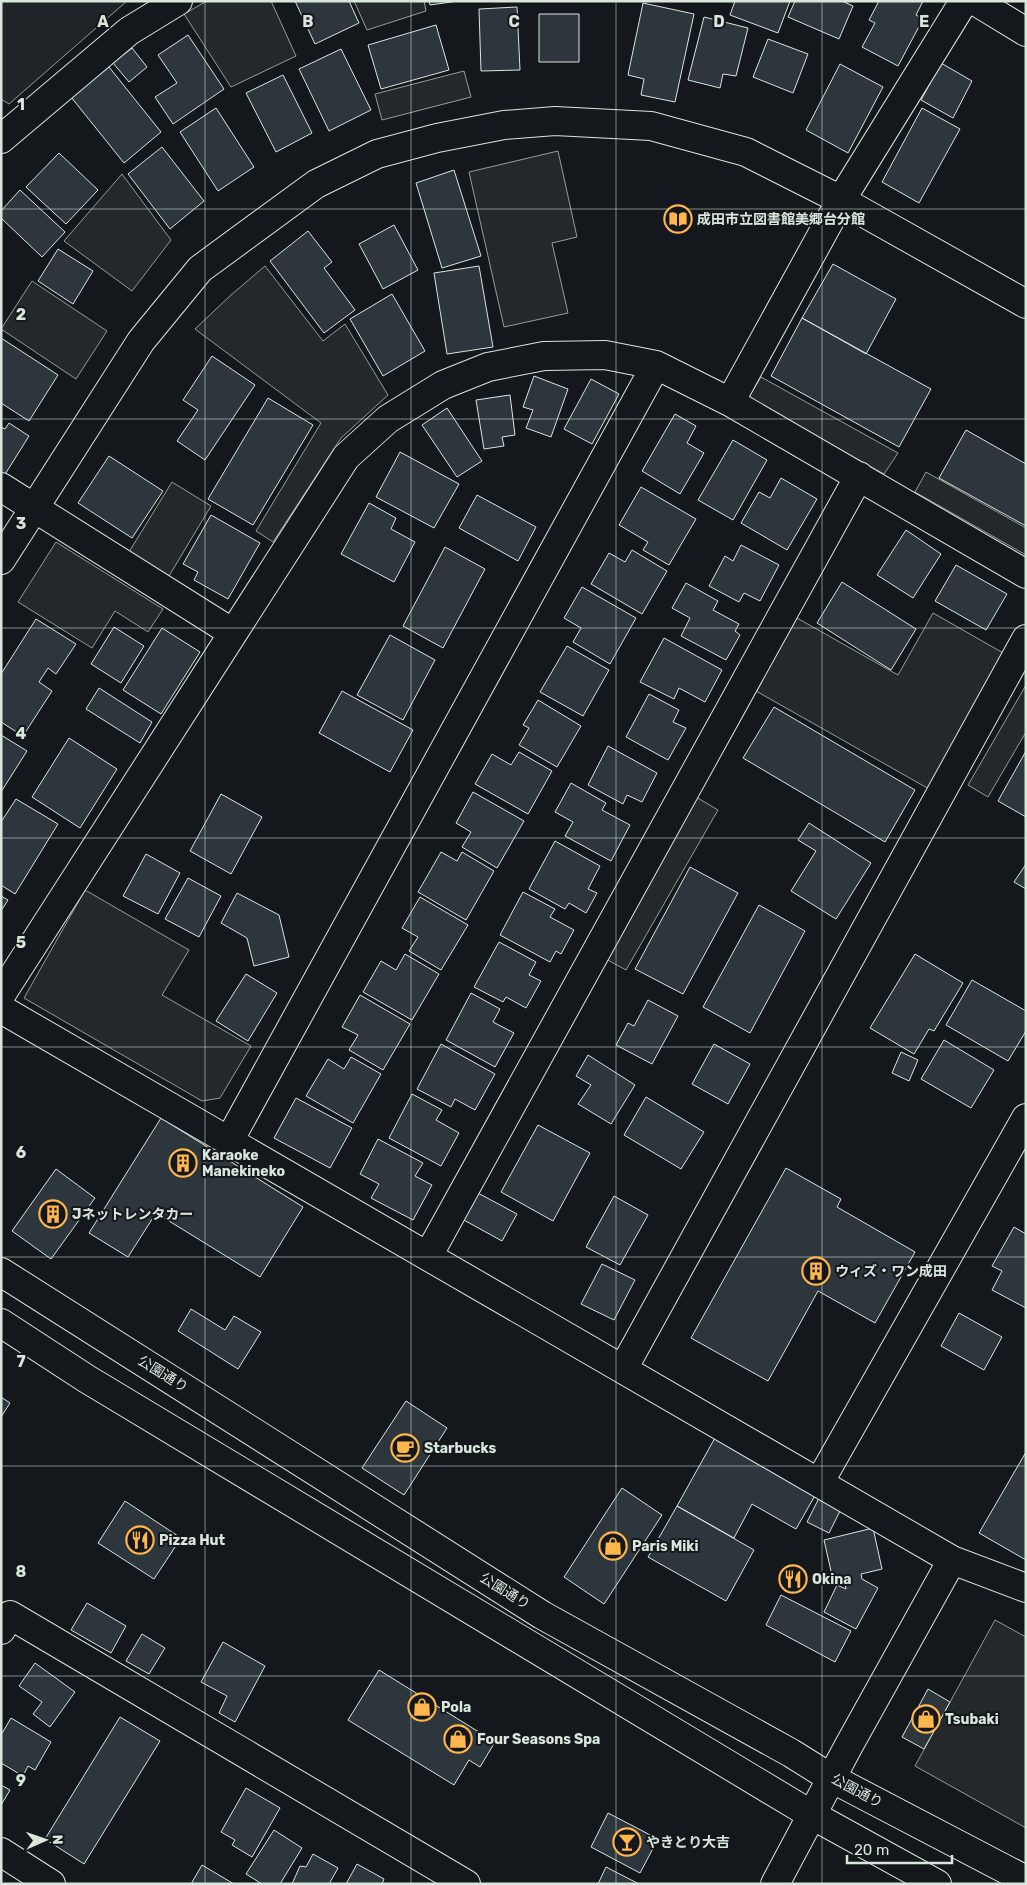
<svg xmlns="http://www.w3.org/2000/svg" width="1027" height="1885" font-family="Rubik,'Noto Sans JP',sans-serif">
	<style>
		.green { fill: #202428; stroke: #939e99 }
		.parking { fill: #24282b; stroke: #939e99 }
		.building { fill: #2c363c; stroke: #d8e6dc }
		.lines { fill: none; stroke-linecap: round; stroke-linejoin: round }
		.street-casing { stroke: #d8e6dc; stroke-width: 30 }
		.secondary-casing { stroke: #d8e6dc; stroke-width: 30 }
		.street { stroke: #14181c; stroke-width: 28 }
		.secondary { stroke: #14181c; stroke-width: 28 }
		.grid { fill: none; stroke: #d8e6dc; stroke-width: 1; stroke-opacity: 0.55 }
		.labels { text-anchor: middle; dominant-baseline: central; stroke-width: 4; stroke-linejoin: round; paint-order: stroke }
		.poi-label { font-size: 14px; font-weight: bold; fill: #d8e6dc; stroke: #14181c; text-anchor: start }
		.street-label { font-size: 14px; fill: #d8e6dc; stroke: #14181c }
		.grid-label { font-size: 16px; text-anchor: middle; font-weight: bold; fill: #d8e6dc; stroke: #14181c; stroke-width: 4; stroke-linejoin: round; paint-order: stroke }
	</style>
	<rect width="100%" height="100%" fill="#14181c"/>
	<path class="green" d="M 1,1 L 127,1 L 9,104 L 1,99 Z"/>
	<path class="parking" d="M 207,1 L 271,1 L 296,56 L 231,87 L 184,14 Z
		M 354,1 L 424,1 L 426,11 L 367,30 Z
		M 464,71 L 471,97 L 382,120 L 375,94 Z
		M 558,151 L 577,237 L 552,243 L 568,313 L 504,327 L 469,172 Z
		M 122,174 L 171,240 L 132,291 L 64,241 Z
		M 265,266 L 323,341 L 345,324 L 388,395 L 341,438 L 273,542 L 256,531 L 321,423 L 195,329 L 231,295 Z
		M 32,281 L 107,331 L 76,379 L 1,329 Z
		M 761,377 L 898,453 L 884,474 L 748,398 Z
		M 926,472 L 1026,528 L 1026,555 L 915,492 Z
		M 172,482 L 211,506 L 169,576 L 129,552 Z
		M 56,542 L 163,609 L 148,632 L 115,611 L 92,648 L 18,602 Z
		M 933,613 L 1005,654 L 929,789 L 756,691 L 797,618 L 898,675 Z
		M 1026,685 L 1026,732 L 988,797 L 968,785 Z
		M 696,797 L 718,810 L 626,970 L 604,958 Z
		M 85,890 L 189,950 L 162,995 L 251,1046 L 220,1098 L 202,1101 L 24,998 Z
		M 995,1620 L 1026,1637 L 1026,1828 L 915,1766 Z"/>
	<path class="building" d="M 295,1 L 349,1 L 359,23 L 315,44 Z
		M 429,1 L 458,1 L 430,5 Z
		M 735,1 L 790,1 L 778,33 L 730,15 Z
		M 795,1 L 842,1 L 853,6 L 839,39 L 788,17 Z
		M 879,1 L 923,1 L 916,15 L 923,19 L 898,66 L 862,47 L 875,23 L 869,20 Z
		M 643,3 L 694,14 L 675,102 L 641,95 L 644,79 L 628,75 Z
		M 517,7 L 520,70 L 481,71 L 479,9 Z
		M 539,14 L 579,14 L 579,62 L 539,62 Z
		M 704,17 L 748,28 L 736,76 L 723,74 L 720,88 L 688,80 Z
		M 436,25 L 449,70 L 381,89 L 368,45 Z
		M 188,35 L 224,89 L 173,124 L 155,97 L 177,83 L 158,55 Z
		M 768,39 L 808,54 L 793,93 L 753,77 Z
		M 132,48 L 147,67 L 129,82 L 113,63 Z
		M 341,49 L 371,110 L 329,131 L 299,69 Z
		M 941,63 L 972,81 L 953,118 L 921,100 Z
		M 840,64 L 883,87 L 848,153 L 806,130 Z
		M 109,67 L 161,132 L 124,163 L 71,97 Z
		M 283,75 L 312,133 L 276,152 L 246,93 Z
		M 216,108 L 254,167 L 218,191 L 180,132 Z
		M 922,108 L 960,129 L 919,203 L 882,182 Z
		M 162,147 L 204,201 L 170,229 L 128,174 Z
		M 59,153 L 98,190 L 66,224 L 26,187 Z
		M 454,170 L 481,256 L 442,268 L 416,183 Z
		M 20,190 L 65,232 L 42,257 L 1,218 L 1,211 Z
		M 394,225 L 418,270 L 383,289 L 359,244 Z
		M 308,231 L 332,262 L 324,268 L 355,310 L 324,333 L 270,261 Z
		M 58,249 L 93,271 L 73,304 L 38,281 Z
		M 833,264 L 896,299 L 866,354 L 802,318 Z
		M 479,266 L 493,347 L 447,354 L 434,273 Z
		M 392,294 L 425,351 L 383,376 L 350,319 Z
		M 802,318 L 931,389 L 899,447 L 771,376 Z
		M 1,338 L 58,375 L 29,421 L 1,403 Z
		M 212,356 L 255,385 L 205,460 L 177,441 L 198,410 L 183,400 Z
		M 534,376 L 568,389 L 551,437 L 526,428 L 533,410 L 523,407 Z
		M 591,379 L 619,394 L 592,444 L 564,429 Z
		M 510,395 L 515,435 L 502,437 L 504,446 L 484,449 L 476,400 Z
		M 268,398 L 313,425 L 253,525 L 208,499 Z
		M 447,408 L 482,461 L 457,477 L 422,425 Z
		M 675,414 L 696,426 L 687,443 L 704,453 L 680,494 L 642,471 Z
		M 9,423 L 29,436 L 4,476 L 1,475 L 1,427 L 5,429 Z
		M 966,430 L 1026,464 L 1026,526 L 939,478 Z
		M 733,440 L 767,460 L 733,520 L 698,500 Z
		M 400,452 L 459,484 L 434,528 L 376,497 Z
		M 109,456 L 163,491 L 132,538 L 78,503 Z
		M 781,478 L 817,499 L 787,550 L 741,523 L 759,492 L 770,498 Z
		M 641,487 L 696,519 L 669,565 L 643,550 L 648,542 L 619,525 Z
		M 477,495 L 536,527 L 518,561 L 459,528 Z
		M 369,503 L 396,518 L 391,529 L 415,542 L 394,582 L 341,554 Z
		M 211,515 L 260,543 L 228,599 L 194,580 L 198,572 L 183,564 Z
		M 906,530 L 941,554 L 913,598 L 877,575 Z
		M 741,545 L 779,565 L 760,601 L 744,593 L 739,602 L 709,586 L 725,556 L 733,561 Z
		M 445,547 L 485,569 L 443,648 L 403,626 Z
		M 632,550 L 667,571 L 642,614 L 591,584 L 609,553 L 625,562 Z
		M 956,565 L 1007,594 L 986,630 L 935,601 Z
		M 842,582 L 916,629 L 891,670 L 817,623 Z
		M 686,583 L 718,601 L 713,610 L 739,624 L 735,631 L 740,635 L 726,660 L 681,636 L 690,618 L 672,608 Z
		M 582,587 L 636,618 L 610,664 L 573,642 L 581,628 L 564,618 Z
		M 36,619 L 76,644 L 56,674 L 48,668 L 39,682 L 52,691 L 23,736 L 1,722 L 1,674 Z
		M 114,627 L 144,646 L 121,683 L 91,664 Z
		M 162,628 L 200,652 L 161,714 L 123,690 Z
		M 390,635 L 435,660 L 403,720 L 357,695 Z
		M 664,638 L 722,670 L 705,702 L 679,688 L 674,699 L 640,682 Z
		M 567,646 L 609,670 L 583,716 L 540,692 Z
		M 99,688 L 152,722 L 140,743 L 86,709 Z
		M 342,691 L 413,730 L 390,772 L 319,733 Z
		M 649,694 L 679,710 L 673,722 L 686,728 L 668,760 L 626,737 Z
		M 538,700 L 581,726 L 557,767 L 519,745 L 529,728 L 523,725 Z
		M 774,707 L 915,790 L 885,842 L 743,758 Z
		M 1,735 L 27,751 L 1,792 Z
		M 69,738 L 117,769 L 80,828 L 32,797 Z
		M 608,746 L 657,773 L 642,802 L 627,795 L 623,804 L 588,785 Z
		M 1026,751 L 1026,817 L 998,801 Z
		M 519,752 L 552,771 L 528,814 L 475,784 L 492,754 L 511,765 Z
		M 571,783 L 606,803 L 602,810 L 630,825 L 611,861 L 565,836 L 573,822 L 555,812 Z
		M 473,792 L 524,821 L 497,868 L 462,847 L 471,832 L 456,823 Z
		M 221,794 L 262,817 L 231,874 L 190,851 Z
		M 16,799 L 58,824 L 15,894 L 1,885 L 1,822 Z
		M 809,823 L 871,863 L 836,919 L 791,891 L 816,851 L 798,840 Z
		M 555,841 L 600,866 L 588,889 L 597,893 L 586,913 L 569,903 L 565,909 L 529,889 Z
		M 441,852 L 457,861 L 462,852 L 494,871 L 466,920 L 418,892 Z
		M 146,854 L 180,873 L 158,914 L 123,896 Z
		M 1026,864 L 1026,889 L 1014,882 Z
		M 690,867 L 738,893 L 683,994 L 635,969 Z
		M 188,878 L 221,896 L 199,937 L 165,919 Z
		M 523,892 L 555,909 L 550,917 L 574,930 L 561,954 L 556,951 L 550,962 L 500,935 Z
		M 237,893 L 279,915 L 289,957 L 254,966 L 247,938 L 221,923 Z
		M 1,896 L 8,900 L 1,911 Z
		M 420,897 L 468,925 L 441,970 L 409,951 L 418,937 L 402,928 Z
		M 759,905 L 805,931 L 750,1033 L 703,1007 Z
		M 499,942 L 536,962 L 529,975 L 541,981 L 526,1008 L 506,997 L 503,1002 L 474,987 Z
		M 405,954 L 439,974 L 412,1020 L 363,992 L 381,961 L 396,970 Z
		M 915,954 L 963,983 L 934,1031 L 929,1029 L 914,1054 L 870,1028 Z
		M 246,974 L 277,993 L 248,1041 L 216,1021 Z
		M 972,980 L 1026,1011 L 1026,1031 L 1008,1061 L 946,1025 Z
		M 471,993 L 500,1009 L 493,1022 L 514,1033 L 495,1067 L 446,1040 Z
		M 360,995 L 410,1024 L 383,1070 L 349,1050 L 358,1035 L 342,1027 Z
		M 648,1000 L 678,1016 L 652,1064 L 616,1045 L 628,1023 L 634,1026 Z
		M 944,1040 L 994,1070 L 971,1108 L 921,1079 Z
		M 441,1044 L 495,1074 L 475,1110 L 455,1099 L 451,1107 L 417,1089 Z
		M 714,1044 L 750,1064 L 728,1104 L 692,1084 Z
		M 901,1052 L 918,1060 L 909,1081 L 892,1073 Z
		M 588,1055 L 635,1085 L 611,1124 L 578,1104 L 591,1085 L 576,1076 Z
		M 351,1057 L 381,1074 L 353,1123 L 306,1096 L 328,1059 L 344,1069 Z
		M 412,1094 L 442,1110 L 436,1120 L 459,1133 L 441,1166 L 389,1138 Z
		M 646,1097 L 704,1132 L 681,1169 L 624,1135 Z
		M 296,1098 L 352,1128 L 330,1168 L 274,1138 Z
		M 161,1118 L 303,1207 L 260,1277 L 156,1213 L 128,1257 L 89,1233 Z
		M 538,1125 L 590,1153 L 553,1221 L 501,1192 Z
		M 378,1139 L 423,1163 L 415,1176 L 432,1185 L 413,1220 L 371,1198 L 379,1184 L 360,1174 Z
		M 786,1168 L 841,1199 L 837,1207 L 915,1252 L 875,1323 L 818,1291 L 768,1381 L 691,1338 Z
		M 56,1169 L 95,1198 L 51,1259 L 12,1231 Z
		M 476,1192 L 517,1214 L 502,1241 L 462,1219 Z
		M 614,1196 L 648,1215 L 620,1265 L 586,1247 Z
		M 1014,1227 L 1026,1234 L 1026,1308 L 992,1290 L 1002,1271 L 992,1266 Z
		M 602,1264 L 635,1280 L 614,1320 L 581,1304 Z
		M 191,1309 L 225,1330 L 234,1316 L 261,1332 L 238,1369 L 178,1331 Z
		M 959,1313 L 1002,1337 L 984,1370 L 941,1346 Z
		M 1,1397 L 10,1403 L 1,1417 Z
		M 406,1401 L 447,1428 L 404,1495 L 362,1468 Z
		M 716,1436 L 817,1492 L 796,1529 L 752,1504 L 734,1538 L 677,1506 Z
		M 1026,1452 L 1026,1560 L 979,1533 Z
		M 622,1488 L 662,1515 L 604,1604 L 564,1577 Z
		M 819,1498 L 841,1509 L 829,1533 L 807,1522 Z
		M 125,1501 L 181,1538 L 154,1579 L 98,1543 Z
		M 677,1506 L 754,1550 L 726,1601 L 648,1557 Z
		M 873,1528 L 882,1569 L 861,1574 L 862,1579 L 878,1588 L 856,1629 L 824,1612 L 837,1585 L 846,1589 L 844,1577 L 833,1580 L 824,1540 Z
		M 781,1595 L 851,1631 L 835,1662 L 766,1625 Z
		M 87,1603 L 126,1626 L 111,1653 L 71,1630 Z
		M 142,1634 L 165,1648 L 149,1674 L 126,1661 Z
		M 223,1642 L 265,1666 L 235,1722 L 219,1713 L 227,1696 L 201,1682 Z
		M 35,1663 L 75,1692 L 50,1727 L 33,1714 L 42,1702 L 19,1686 Z
		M 379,1670 L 495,1742 L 480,1767 L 469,1760 L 454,1785 L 348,1720 Z
		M 928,1689 L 950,1702 L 924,1749 L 902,1737 Z
		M 120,1717 L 160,1741 L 84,1864 L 45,1839 Z
		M 11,1718 L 51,1742 L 35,1770 L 28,1766 L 23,1776 L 1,1763 L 1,1735 Z
		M 1,1785 L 10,1790 L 1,1805 Z
		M 246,1788 L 280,1808 L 252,1857 L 232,1845 L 235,1840 L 221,1832 Z
		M 608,1813 L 658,1839 L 640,1873 L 591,1847 Z
		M 274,1830 L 302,1848 L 280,1884 L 262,1884 L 246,1874 Z
		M 313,1854 L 338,1868 L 329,1884 L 292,1884 L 300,1866 L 306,1867 Z
		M 357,1864 L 384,1879 L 382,1884 L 346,1884 Z
		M 202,1865 L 234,1884 L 191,1884 Z
		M 606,1867 L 639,1884 L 598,1884 Z"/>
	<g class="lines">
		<g class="street-casing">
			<path id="street" d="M 975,1 L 1026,32
				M 1,139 L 129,31 L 178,1
				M 730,402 L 841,200 L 964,1
				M 1,487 L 233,633
				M 1,995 L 346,457 L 388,419 L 443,385 L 488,367 L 544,356 L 605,355 L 656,365 L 730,402 L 1026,574
				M 1,1009 L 952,1560 L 1026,1588
				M 229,1141 L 656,365
				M 428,1256 L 859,476
				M 623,1369 L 1026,639
				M 819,1483 L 1026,1118
				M 1,1630 L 10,1615 L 466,1884
				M 1,1852 L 51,1884
				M 775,1884 L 848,1747 L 952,1560"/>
		</g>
		<g class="secondary-casing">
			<path id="secondary" d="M 1,560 L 141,341 L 200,269 L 316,184 L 377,154 L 437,138 L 504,125 L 555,121 L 651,126 L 746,152 L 841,200 L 1026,304
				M 1,1272 L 542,1615 L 791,1753 L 831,1778 L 1026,1880
				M 1,1323 L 87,1379 L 812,1815 L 937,1884"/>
		</g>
		<use href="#street" class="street"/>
		<use href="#secondary" class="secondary"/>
	</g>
	<path class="grid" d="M 205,1 L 205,1884M 411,1 L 411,1884M 616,1 L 616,1884M 822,1 L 822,1884M 1,209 L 1026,209M 1,419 L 1026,419M 1,628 L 1026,628M 1,838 L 1026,838M 1,1047 L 1026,1047M 1,1257 L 1026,1257M 1,1466 L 1026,1466M 1,1676 L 1026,1676"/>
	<defs>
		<g id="library-ring" transform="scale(1.4375)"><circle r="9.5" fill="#14181c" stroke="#ffb74d" stroke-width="1.5"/><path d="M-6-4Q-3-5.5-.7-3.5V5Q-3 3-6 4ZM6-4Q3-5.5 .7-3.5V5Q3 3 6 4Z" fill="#ffb74d"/></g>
		<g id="building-ring" transform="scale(1.4375)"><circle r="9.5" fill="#14181c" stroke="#ffb74d" stroke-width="1.5"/><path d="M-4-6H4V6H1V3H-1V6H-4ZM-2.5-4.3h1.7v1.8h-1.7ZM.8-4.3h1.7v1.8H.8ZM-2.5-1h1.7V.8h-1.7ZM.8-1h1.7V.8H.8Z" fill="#ffb74d"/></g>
		<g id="cafe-ring" transform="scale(1.4375)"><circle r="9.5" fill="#14181c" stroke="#ffb74d" stroke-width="1.5"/><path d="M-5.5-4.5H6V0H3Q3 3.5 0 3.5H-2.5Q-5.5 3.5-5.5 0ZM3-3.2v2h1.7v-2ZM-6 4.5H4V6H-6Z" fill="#ffb74d"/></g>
		<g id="restaurant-ring" transform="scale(1.4375)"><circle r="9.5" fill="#14181c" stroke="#ffb74d" stroke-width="1.5"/><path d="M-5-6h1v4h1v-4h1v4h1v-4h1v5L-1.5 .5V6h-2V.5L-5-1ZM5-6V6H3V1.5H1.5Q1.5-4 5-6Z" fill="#ffb74d"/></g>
		<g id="shop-ring" transform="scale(1.4375)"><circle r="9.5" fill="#14181c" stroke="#ffb74d" stroke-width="1.5"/><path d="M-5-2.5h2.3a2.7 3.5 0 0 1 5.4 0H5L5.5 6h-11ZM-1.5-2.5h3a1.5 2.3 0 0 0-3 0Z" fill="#ffb74d"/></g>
		<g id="bar-ring" transform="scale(1.4375)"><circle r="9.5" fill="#14181c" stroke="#ffb74d" stroke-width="1.5"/><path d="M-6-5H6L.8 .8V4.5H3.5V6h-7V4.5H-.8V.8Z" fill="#ffb74d"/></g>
	</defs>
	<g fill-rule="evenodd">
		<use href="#library-ring" x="678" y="219"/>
		<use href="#building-ring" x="183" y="1163"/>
		<use href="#building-ring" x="53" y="1214"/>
		<use href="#building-ring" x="816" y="1271"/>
		<use href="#cafe-ring" x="405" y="1448"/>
		<use href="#restaurant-ring" x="140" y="1540"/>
		<use href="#shop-ring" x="613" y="1546"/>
		<use href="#restaurant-ring" x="793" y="1579"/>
		<use href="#shop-ring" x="422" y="1707"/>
		<use href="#shop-ring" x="926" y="1719"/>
		<use href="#shop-ring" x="458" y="1739"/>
		<use href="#bar-ring" x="627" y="1842"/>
	</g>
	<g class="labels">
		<g class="poi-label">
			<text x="697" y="219">成田市立図書館美郷台分館</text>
			<text x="202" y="1155">Karaoke<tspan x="202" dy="16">Manekineko</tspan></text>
			<text x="72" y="1214">Jネットレンタカー</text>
			<text x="835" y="1271">ウィズ・ワン成田</text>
			<text x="424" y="1448">Starbucks</text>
			<text x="159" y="1540">Pizza Hut</text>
			<text x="632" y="1546">Paris Miki</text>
			<text x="812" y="1579">Okina</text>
			<text x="441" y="1707">Pola</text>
			<text x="945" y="1719">Tsubaki</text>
			<text x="477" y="1739">Four Seasons Spa</text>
			<text x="646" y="1842">やきとり大吉</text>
		</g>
		<g class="street-label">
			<text transform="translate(163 1374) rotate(32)">公園通り</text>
			<text transform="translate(505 1591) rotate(32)">公園通り</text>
			<text transform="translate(857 1791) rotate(28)">公園通り</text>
		</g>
	</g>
	<g class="grid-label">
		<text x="103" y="27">A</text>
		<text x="308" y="27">B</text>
		<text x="514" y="27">C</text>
		<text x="719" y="27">D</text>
		<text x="924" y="27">E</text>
		<text x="21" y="110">1</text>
		<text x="21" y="320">2</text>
		<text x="21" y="529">3</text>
		<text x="21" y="739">4</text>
		<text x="21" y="948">5</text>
		<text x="21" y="1158">6</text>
		<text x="21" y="1367">7</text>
		<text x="21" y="1577">8</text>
		<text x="21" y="1786">9</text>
	</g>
	<rect width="1027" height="1885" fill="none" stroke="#d8e6dc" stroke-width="5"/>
	<g transform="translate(45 1840) rotate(88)" stroke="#14181c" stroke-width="4" paint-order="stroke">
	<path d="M0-4L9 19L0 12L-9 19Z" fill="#d8e6dc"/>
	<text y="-8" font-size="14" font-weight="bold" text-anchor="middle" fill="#d8e6dc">N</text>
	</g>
	<path d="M847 1855v8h105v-8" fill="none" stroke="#d8e6dc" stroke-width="2.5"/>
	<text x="854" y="1855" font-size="15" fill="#d8e6dc" stroke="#14181c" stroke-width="4" paint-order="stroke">20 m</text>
</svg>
